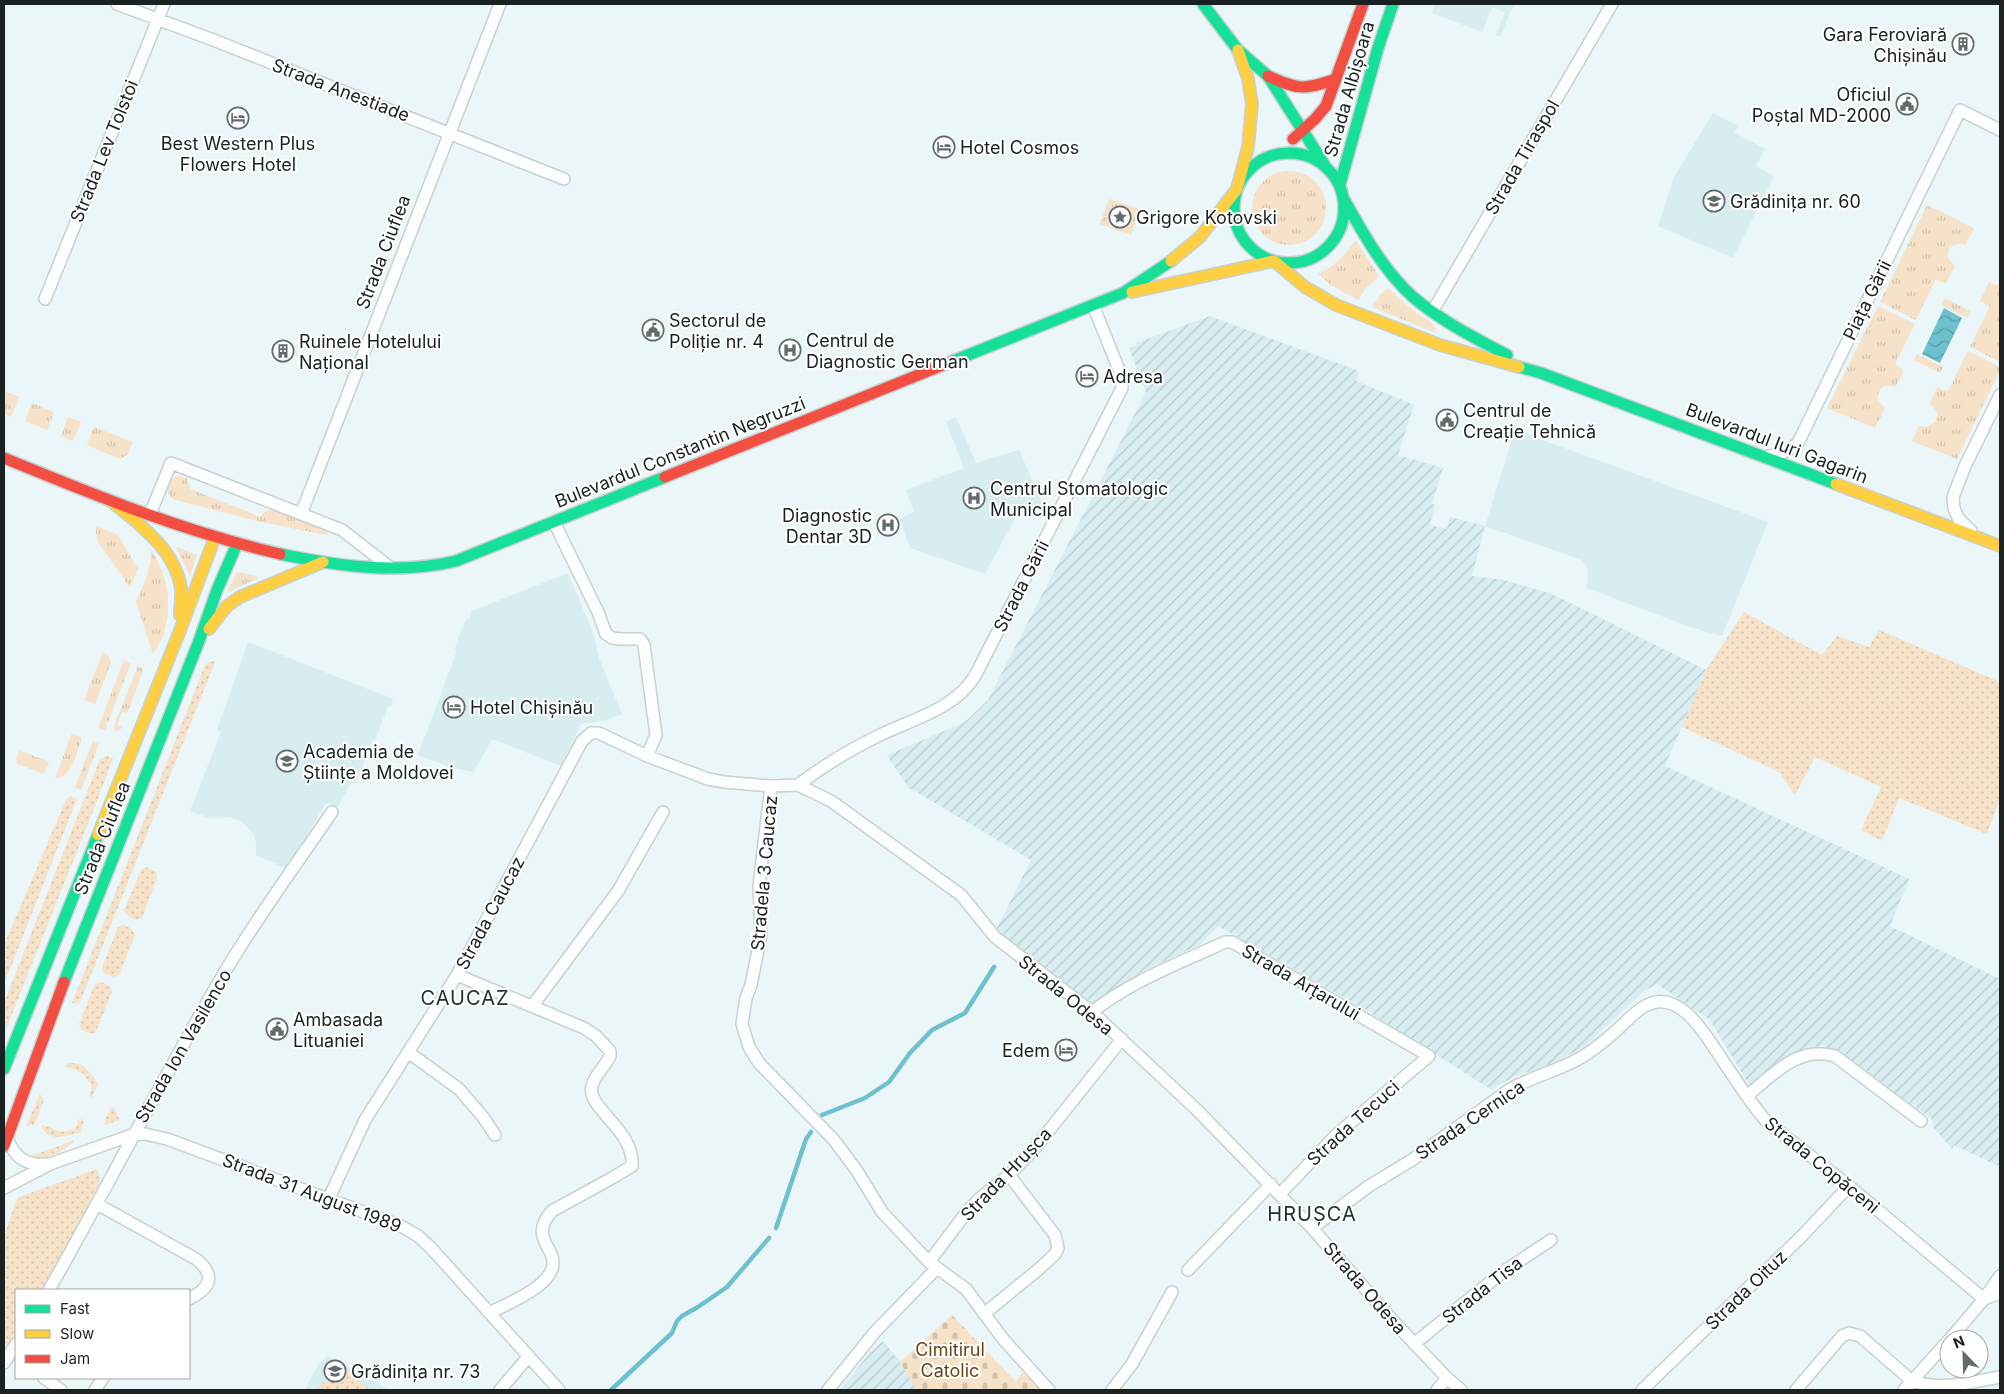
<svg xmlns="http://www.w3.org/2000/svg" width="2004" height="1394" font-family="Inter,sans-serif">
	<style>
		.built { fill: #d7edf0 }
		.industrial { fill: url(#industrial-furrows) }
		.grass { fill: url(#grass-tufts); fill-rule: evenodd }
		.cemetery { fill: url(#cemetery-stones) }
		.park { fill: url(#park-dots) }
		.water { fill: url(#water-waves) }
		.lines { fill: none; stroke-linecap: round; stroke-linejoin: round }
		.stream { stroke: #6dc0cd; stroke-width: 4.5 }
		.street-casing { stroke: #c7d0d2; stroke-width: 14 }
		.fast-casing { stroke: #c7d0d2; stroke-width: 14 }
		.slow-casing { stroke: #c7d0d2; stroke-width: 14 }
		.jam-casing { stroke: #c7d0d2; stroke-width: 14 }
		.street { stroke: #fcfefe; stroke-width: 11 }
		.fast { stroke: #16e098; stroke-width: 11 }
		.slow { stroke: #ffcf43; stroke-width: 11 }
		.jam { stroke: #f24e42; stroke-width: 11 }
		.labels { text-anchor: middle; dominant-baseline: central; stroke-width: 4; stroke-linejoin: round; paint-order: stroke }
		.poi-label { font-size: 18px; fill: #192123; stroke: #fff; text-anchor: start }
		.street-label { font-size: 18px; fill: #192123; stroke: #fff }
		.park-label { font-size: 18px; fill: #6b4617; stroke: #fff }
		.quarter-label { font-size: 20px; letter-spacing: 1px; fill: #213235; stroke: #fff }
	</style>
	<defs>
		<pattern id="industrial-furrows" width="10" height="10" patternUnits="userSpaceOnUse" patternTransform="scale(1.25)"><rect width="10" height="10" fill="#d7edf0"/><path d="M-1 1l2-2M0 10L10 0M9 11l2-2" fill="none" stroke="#b8cbce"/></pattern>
		<pattern id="grass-tufts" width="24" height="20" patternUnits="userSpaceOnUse" patternTransform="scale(1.25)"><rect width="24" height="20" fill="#f5e2c9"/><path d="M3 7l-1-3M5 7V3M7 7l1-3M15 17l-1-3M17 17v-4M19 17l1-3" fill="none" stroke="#d1c2ac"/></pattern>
		<pattern id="cemetery-stones" width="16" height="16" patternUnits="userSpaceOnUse" patternTransform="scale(1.25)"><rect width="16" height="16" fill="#f5e2c9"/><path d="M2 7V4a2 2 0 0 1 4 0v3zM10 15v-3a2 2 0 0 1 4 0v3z" fill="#d1c2ac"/></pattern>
		<pattern id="park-dots" width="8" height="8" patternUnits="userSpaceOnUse" patternTransform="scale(1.25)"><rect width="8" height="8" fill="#f5e2c9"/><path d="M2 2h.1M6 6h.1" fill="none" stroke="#d1c2ac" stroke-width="1.8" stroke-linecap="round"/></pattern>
		<pattern id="water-waves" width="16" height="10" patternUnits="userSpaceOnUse" patternTransform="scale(1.25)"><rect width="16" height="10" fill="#6dc0cd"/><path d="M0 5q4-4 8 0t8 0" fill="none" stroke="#599ca6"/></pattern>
	</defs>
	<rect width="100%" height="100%" fill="#eaf6f8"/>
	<path class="built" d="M 1434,4 L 1514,4 L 1500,37 L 1496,35 L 1505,12 L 1492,7 L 1482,32 L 1432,13 Z
		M 1713,113 L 1738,126 L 1734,132 L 1765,149 L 1756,166 L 1774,176 L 1733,258 L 1658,226 L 1674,177 Z
		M 956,417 L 976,463 L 1019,450 L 1043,505 L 1015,518 L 985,574 L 910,548 L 900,519 L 914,512 L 906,490 L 964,468 L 946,422 Z
		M 1515,430 L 1768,522 L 1722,636 L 1693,628 L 1587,588 L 1588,569 L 1582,560 L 1485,526 Z
		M 568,573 L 594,635 L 599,658 L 622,714 L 603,721 L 581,724 L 561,766 L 492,739 L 474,772 L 453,768 L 418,755 L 457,651 L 455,650 L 457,641 L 463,626 L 467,619 L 469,619 L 472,611 Z
		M 248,642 L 393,699 L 390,707 L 388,706 L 375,740 L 373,740 L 356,784 L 351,782 L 338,807 L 326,803 L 287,869 L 256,855 L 256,842 L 253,833 L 242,822 L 230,817 L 209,818 L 190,811 L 221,732 L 217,730 Z
		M 327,1356 L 368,1377 L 388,1390 L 305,1390 L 317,1366 Z"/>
	<path class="industrial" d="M 1210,316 L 1359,371 L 1356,381 L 1414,405 L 1398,455 L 1443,468 L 1432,504 L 1435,505 L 1430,525 L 1447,529 L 1450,517 L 1485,526 L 1472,576 L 1504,580 L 1552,594 L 1706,670 L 1665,766 L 1909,879 L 1890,926 L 2000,979 L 2000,1163 L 1998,1166 L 1954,1145 L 1952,1149 L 1934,1128 L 1931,1118 L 1823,1045 L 1794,1053 L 1751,1088 L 1710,1020 L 1657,984 L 1644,991 L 1585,1046 L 1554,1063 L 1513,1077 L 1492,1090 L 1369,1012 L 1218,926 L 1201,944 L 1142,972 L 1093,1003 L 1064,985 L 995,932 L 1031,860 L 908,787 L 887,755 L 965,722 L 988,700 L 1146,392 L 1129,348 L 1137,345 L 1136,343 Z
		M 883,1341 L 900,1362 L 917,1390 L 840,1390 L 871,1351 Z"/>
	<path class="grass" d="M1252 208a37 37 0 1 1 74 0a37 37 0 1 1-74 0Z
		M 1109,199 L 1140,209 L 1131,235 L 1100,224 ZM 1113,207 L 1132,214 L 1127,226 L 1109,220 Z
		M 1927,205 L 1974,228 L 1965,245 C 1958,242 1953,244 1948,250 L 1948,258 L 1955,266 L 1946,284 L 1936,279 L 1916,320 L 1880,302 Z
		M 1356,240 L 1379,276 L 1366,288 L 1358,300 L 1331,285 L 1318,274 C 1336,266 1344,255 1356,240 Z
		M 1989,283 L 1996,285 L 2000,283 L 2000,362 L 1970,347 L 1990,306 L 1980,301 Z
		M 1388,288 L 1412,310 L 1433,324 L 1436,330 L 1433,332 L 1429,330 L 1372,307 L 1380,295 Z
		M 1945,298 L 1970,311 L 1967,318 L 1941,305 Z
		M 1878,306 L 1915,324 L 1895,364 L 1904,371 L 1895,387 C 1884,383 1876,390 1878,401 L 1885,408 L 1875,428 L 1827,408 Z
		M 1968,351 L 2000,367 L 2000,371 L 1957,459 L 1912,441 L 1919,426 L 1926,427 L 1935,422 C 1939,414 1937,408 1929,404 L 1937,388 L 1948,391 Z
		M 1917,354 L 1943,367 L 1940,373 L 1914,360 Z
		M 4,391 L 19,397 L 11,417 L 4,414 Z
		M 32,403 L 54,412 L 47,430 L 25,421 Z
		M 68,417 L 81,422 L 73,441 L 61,436 Z
		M 94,427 L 133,442 L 128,454 L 120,459 L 87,445 Z
		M 178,476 L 187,478 L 190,489 L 261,517 L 265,511 L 274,509 L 327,531 L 328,534 L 326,535 L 257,521 L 175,500 L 170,497 L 167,490 L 170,480 Z
		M 97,526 L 118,535 L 138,569 L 130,588 L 98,542 L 96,533 Z
		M 177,547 L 197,555 L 190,576 L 176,548 Z
		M 151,550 C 172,581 175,623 153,654 L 136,602 C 144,584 151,570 151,550 Z
		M 237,572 L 257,576 L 258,578 L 229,592 L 228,590 Z
		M 103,652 L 108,655 L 111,663 L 95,704 L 84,700 Z
		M 124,660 L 131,663 L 105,730 L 98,728 Z
		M 138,666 L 143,669 L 143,672 L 127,713 L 122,712 L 117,725 L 122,727 L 120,730 L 116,731 L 114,729 L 115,723 Z
		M 72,733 L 82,738 C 77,751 72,779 55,778 Z
		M 93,741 L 99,744 L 81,790 L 75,787 Z
		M 19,750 L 49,762 L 44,774 L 17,764 L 16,759 Z"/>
	<path class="cemetery" d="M 952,1315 L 1016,1382 L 1023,1372 L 1040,1390 L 917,1390 L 900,1362 Z"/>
	<path class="park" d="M 1744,612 L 1822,655 L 1837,636 L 1869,647 L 1879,630 L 2000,682 L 2000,798 L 1987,834 L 1899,798 L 1882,841 L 1861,830 L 1881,787 L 1815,757 L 1795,795 L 1779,772 L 1682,727 L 1706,670 Z
		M 212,661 L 215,662 L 82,998 L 79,1004 L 72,1003 L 205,665 Z
		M 107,756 L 113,758 L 99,796 L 4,1034 L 4,1003 L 100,759 Z
		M 71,796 L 77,799 L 4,984 L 4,945 L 66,800 Z
		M 146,867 L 156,872 L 157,878 L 142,918 L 136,920 L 127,915 L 124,910 L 141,870 Z
		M 123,925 L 132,929 L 135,935 L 119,975 L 114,977 L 104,973 L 102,967 L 118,927 Z
		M 101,982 L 110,986 L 112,992 L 96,1032 L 91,1034 L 82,1030 L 79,1024 L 95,984 Z
		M 68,1063 C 83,1061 91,1073 98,1084 L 91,1098 L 89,1095 L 92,1085 L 83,1073 L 65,1066 Z
		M 40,1094 L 44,1100 L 34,1125 L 26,1126 Z
		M 111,1107 L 113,1107 L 120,1120 L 105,1125 L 104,1123 Z
		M 79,1119 L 84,1120 L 80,1133 C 66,1136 50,1142 42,1128 L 43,1125 L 61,1132 L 75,1129 Z
		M 75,1140 C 64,1151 47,1161 31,1157 L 31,1156 Z
		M 97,1169 L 100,1178 L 99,1184 L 43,1290 L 16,1290 L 16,1341 L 14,1347 L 4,1344 L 4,1237 L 16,1201 L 19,1197 Z
		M 339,1365 L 370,1390 L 316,1390 Z"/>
	<path class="water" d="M 1944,308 L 1962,318 L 1940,363 L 1922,354 Z"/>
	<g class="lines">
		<path class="stream" d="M 822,1115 L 865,1098 L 889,1082 L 910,1053 L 932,1030 L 965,1013 L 994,967
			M 776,1228 L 806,1139 L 811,1132
			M 611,1390 L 672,1333 L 677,1321 L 682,1316 L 698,1307 L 727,1287 L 769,1238"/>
		<g class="street-casing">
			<path id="street" d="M 117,4 L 216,41 L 564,179
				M 45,299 L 164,4
				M 1432,312 L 1612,4
				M 1769,456 C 1781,455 1789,451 1798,443 L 1960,110 L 2000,130
				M 150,514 L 171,463 L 342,530 L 391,568
				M 301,514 L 500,4
				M 554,522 L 598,612 L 606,634 L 612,638 L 620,639 L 640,639 L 644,645 L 656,735 L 647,756
				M 1971,531 L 1958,518 L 1954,508 L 1953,497 L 1965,466 L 2000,395
				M 798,785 C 823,766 847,751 876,737 C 911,719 953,711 975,676 L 1122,388 L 1121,375 L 1093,305
				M 771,786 L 759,885 L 761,935 L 751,985 L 746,998 L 742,1024 L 749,1047 L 759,1063 L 834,1140 L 857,1171 L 882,1212 L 929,1262 L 966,1289 L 1003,1339 L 1049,1390
				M 457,975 L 584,1028 L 596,1036 L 610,1051 L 610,1056 C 606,1066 595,1074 592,1086 C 586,1108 635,1130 632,1166 L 612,1178 L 552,1211 C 527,1239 559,1248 552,1269 C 545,1289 507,1304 489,1313
				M 533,1005 L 618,891 L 663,812
				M 1092,1012 C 1131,981 1180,963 1225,942 L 1232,942 L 1429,1056 L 1336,1135 L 1280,1194
				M 408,1052 L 459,1089 L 483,1117 L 495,1135
				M 1748,1095 C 1773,1075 1798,1045 1835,1056 L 1921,1121
				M 7,1138 C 15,1158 26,1166 48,1164
				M 4,1188 L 50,1164 L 132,1135 L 145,1134 L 167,1139 L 401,1226 L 418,1236 L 431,1248 L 559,1390
				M 329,1198 L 365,1120 L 457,975 L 582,741 L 591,733 L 599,733 L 647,756 L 708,779 L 724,782 L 771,786 L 798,785 L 831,801 L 961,895 L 995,937 L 1092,1012 L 1196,1109 L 1312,1228 L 1394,1322 L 1447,1378 L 1461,1390
				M 97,1204 L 196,1259 C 217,1276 210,1288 189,1299
				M 1312,1228 L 1369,1186 L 1412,1160 L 1509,1090 C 1532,1076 1559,1071 1582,1057 C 1595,1049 1607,1039 1618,1029 C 1627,1021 1636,1010 1647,1005 C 1681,988 1708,1039 1723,1061 C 1737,1081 1752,1106 1768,1123 L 1849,1186 L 1984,1299 L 2000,1293
				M 929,1262 L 966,1213 L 980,1198 L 1009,1175 L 1035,1148 L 1122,1039
				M 1188,1270 L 1271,1184
				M 49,1290 C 108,1186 162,1079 223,975 C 256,919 295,866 332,812
				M 985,1313 L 1039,1269 L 1055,1254 L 1058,1248 L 1055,1235 L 1009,1175
				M 1950,1339 L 1984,1299 L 2000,1276
				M 1414,1344 L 1500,1274 L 1551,1240
				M 4,1363 L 16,1344
				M 44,1378 L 61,1390
				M 95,1390 L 103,1378
				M 500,1390 L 529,1356
				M 828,1390 L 875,1332 L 937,1268
				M 1112,1390 L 1132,1364 L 1172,1292
				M 1437,1390 L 1447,1378
				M 1642,1390 L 1800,1238 L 1849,1186
				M 1796,1390 L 1842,1336 L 1849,1333 L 1860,1336 L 1912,1381 C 1942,1391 1970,1382 2000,1377
				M 1904,1390 L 1949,1340"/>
		</g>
		<g class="fast-casing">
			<path id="fast" d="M 1203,4 L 1238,50 L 1268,76 L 1324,164
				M1234 208a55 55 0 1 1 110 0a55 55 0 1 1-110 0Z
				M 1340,184 L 1378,48 L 1393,4
				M 1345,201 C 1364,235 1384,271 1413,297 C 1441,321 1475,338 1507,355
				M 953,361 L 1123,293 L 1171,261
				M 1519,367 L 1541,373 L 1836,484
				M 280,554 C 338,566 398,575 456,561 L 665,477
				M 64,982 L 199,641 L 217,590 L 237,544
				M 4,1069 L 98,835"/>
		</g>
		<g class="slow-casing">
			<path id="slow" d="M 1171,261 L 1200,237 L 1237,189 L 1248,147 L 1252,104 L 1248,79 L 1238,50
				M 1132,292 L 1274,261 L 1305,287 L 1336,305 L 1440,345 L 1519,367
				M 1836,484 L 2000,546
				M 111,501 C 139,524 175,549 181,588 C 182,596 180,606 180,615
				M 209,629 L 227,606 L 240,597 L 323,562
				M 98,835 L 179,633 L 215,537"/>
		</g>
		<g class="jam-casing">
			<path id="jam" d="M 1268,76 C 1299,90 1304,90 1336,79
				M 1293,139 L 1315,119 L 1326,106 L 1363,4
				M 4,458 C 94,495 185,532 280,554
				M 665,477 L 953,361
				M 4,1146 L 64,982"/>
		</g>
		<use href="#street" class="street"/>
		<use href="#fast" class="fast"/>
		<use href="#slow" class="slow"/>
		<use href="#jam" class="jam"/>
	</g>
	<defs>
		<g id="building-ring" transform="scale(1.125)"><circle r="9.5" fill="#fff" stroke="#626c6e" stroke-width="1.5"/><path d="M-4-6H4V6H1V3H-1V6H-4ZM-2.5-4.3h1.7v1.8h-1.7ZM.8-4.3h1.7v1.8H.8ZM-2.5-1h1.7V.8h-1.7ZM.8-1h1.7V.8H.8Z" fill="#626c6e"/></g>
		<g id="civic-ring" transform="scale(1.125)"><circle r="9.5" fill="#fff" stroke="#626c6e" stroke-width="1.5"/><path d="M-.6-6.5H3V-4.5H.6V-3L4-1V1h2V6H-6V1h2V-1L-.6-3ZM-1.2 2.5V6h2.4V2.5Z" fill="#626c6e"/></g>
		<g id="hotel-ring" transform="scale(1.125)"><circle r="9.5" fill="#fff" stroke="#626c6e" stroke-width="1.5"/><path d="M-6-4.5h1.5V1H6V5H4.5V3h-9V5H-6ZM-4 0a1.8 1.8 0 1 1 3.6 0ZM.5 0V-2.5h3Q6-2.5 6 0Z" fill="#626c6e"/></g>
		<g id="school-ring" transform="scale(1.125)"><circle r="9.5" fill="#fff" stroke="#626c6e" stroke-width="1.5"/><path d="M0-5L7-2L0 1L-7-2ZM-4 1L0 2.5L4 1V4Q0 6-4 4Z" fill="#626c6e"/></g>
		<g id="sight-ring" transform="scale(1.125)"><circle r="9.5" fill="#fff" stroke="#626c6e" stroke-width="1.5"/><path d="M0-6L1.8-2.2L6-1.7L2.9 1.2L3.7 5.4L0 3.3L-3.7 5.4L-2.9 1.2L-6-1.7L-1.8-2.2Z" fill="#626c6e"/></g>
		<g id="hospital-ring" transform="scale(1.125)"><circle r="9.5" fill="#fff" stroke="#626c6e" stroke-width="1.5"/><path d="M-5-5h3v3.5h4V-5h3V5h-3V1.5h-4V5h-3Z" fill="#626c6e"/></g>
		<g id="university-ring" transform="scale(1.125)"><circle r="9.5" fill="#fff" stroke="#626c6e" stroke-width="1.5"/><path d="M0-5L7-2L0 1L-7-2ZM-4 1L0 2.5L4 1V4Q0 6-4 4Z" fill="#626c6e"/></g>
	</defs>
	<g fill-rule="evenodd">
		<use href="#building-ring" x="1963" y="44"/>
		<use href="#civic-ring" x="1907" y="104"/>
		<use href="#hotel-ring" x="238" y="118"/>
		<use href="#hotel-ring" x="944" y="147"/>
		<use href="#school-ring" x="1714" y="201"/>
		<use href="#sight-ring" x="1120" y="217"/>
		<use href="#civic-ring" x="653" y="330"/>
		<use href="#hospital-ring" x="790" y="350"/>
		<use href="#building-ring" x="283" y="351"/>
		<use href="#hotel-ring" x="1087" y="376"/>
		<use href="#civic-ring" x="1447" y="420"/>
		<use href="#hospital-ring" x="974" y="498"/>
		<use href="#hospital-ring" x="888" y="525"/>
		<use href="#hotel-ring" x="454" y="707"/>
		<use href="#university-ring" x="287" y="761"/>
		<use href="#civic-ring" x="277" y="1029"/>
		<use href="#hotel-ring" x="1066" y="1050"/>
		<use href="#school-ring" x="335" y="1371"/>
	</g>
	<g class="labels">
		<g class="poi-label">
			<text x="1947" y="34" text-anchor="end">Gara Feroviară<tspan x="1947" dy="21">Chișinău</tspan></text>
			<text x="1891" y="94" text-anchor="end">Oficiul<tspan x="1891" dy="21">Poștal MD-2000</tspan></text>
			<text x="238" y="143" text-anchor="middle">Best Western Plus<tspan x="238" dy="21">Flowers Hotel</tspan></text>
			<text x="960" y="147">Hotel Cosmos</text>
			<text x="1730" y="201">Grădinița nr. 60</text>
			<text x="1136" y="217">Grigore Kotovski</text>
			<text x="669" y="320">Sectorul de<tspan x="669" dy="21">Poliție nr. 4</tspan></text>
			<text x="806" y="340">Centrul de<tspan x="806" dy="21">Diagnostic German</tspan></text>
			<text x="299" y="341">Ruinele Hotelului<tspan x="299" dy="21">Național</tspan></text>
			<text x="1103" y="376">Adresa</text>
			<text x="1463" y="410">Centrul de<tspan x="1463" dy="21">Creație Tehnică</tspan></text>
			<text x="990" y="488">Centrul Stomatologic<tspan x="990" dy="21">Municipal</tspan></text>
			<text x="872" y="515" text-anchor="end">Diagnostic<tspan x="872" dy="21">Dentar 3D</tspan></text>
			<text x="470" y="707">Hotel Chișinău</text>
			<text x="303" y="751">Academia de<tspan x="303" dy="21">Științe a Moldovei</tspan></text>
			<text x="293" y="1019">Ambasada<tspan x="293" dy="21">Lituaniei</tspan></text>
			<text x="1050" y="1050" text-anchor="end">Edem</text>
			<text x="351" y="1371">Grădinița nr. 73</text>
		</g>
		<g class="street-label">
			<text transform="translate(1349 89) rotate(-74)">Strada Albișoara</text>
			<text transform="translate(341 90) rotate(21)">Strada Anestiade</text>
			<text transform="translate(104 151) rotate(-68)">Strada Lev Tolstoi</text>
			<text transform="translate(1522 157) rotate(-60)">Strada Tiraspol</text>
			<text transform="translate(383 252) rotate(-69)">Strada Ciuflea</text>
			<text transform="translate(1867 300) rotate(-64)">Piața Gării</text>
			<text transform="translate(1777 443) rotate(21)">Bulevardul Iuri Gagarin</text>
			<text transform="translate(680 452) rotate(-22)">Bulevardul Constantin Negruzzi</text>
			<text transform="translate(1021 586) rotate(-63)">Strada Gării</text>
			<text transform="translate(102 838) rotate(-68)">Strada Ciuflea</text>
			<text transform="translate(764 873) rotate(-85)">Stradela 3 Caucaz</text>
			<text transform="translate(490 913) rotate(-62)">Strada Caucaz</text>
			<text transform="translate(1301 982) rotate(30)">Strada Arțarului</text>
			<text transform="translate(1066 995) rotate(39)">Strada Odesa</text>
			<text transform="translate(183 1046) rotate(-60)">Strada Ion Vasilenco</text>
			<text transform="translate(1470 1120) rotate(-34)">Strada Cernica</text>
			<text transform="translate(1353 1123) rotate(-42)">Strada Tecuci</text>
			<text transform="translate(1822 1165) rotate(39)">Strada Copăceni</text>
			<text transform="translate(1006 1174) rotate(-46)">Strada Hrușca</text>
			<text transform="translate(312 1193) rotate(21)">Strada 31 August 1989</text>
			<text transform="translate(1365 1288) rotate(49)">Strada Odesa</text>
			<text transform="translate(1482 1290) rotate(-38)">Strada Tisa</text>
			<text transform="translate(1746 1290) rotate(-44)">Strada Oituz</text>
		</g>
		<g class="park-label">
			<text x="950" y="1349">Cimitirul<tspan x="950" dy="21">Catolic</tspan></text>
		</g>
		<g class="quarter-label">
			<text x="465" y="998">CAUCAZ</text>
			<text x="1312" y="1214">HRUȘCA</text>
		</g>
	</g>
	<rect width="2004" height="1394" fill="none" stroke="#192123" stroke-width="10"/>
	<rect x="15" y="1289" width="175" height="90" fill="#ffffff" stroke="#a3a6a7"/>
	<rect x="25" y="1305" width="25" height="8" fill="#16e098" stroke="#a3a6a7"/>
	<text x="60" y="1314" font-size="15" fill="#192123">Fast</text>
	<rect x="25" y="1330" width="25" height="8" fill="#ffcf43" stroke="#a3a6a7"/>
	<text x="60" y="1339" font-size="15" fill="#192123">Slow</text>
	<rect x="25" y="1355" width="25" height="8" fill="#f24e42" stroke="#a3a6a7"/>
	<text x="60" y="1364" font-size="15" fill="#192123">Jam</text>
	<g transform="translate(1964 1354) rotate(337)"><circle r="24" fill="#ffffff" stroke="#a3a6a7"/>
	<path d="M0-4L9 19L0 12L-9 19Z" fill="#626c6e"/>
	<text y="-8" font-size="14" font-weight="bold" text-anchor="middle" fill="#192123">N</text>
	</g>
</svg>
